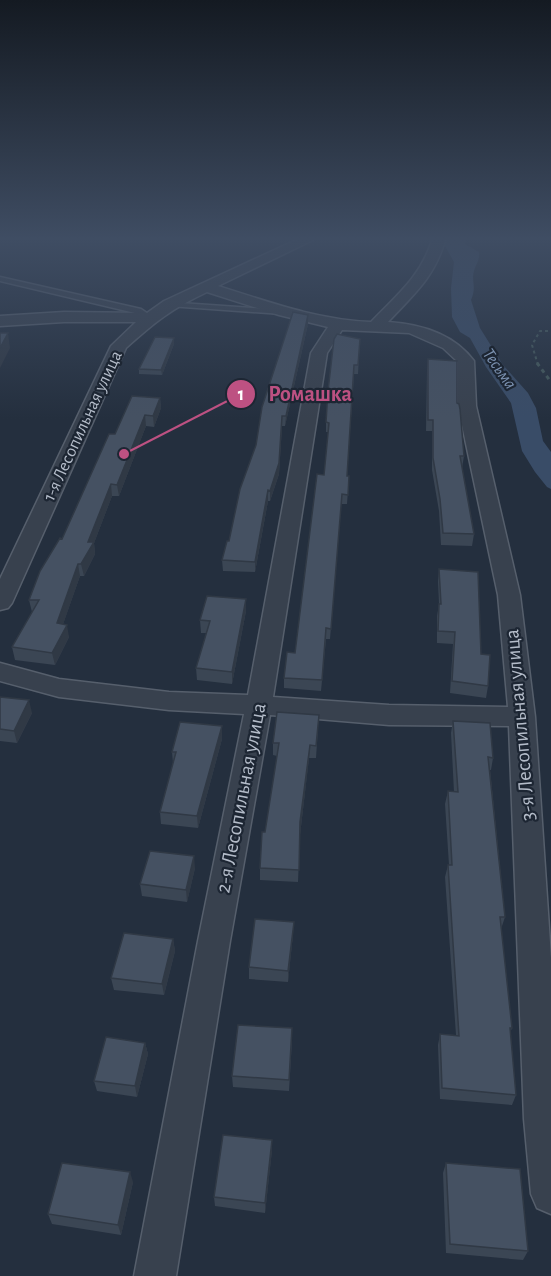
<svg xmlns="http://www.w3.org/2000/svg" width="551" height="1276" font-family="'Alegreya Sans',sans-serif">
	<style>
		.water { fill: #394c67 }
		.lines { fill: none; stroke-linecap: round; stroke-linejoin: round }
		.lane-casing { stroke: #565f6c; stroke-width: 3 }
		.street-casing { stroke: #565f6c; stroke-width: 3 }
		.path-far1 { stroke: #44595c; stroke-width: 2; stroke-dasharray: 3 3; stroke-linecap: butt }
		.path { stroke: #44595c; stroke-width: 3; stroke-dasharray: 4 4; stroke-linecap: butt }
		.lane { fill: #38414e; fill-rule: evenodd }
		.street { fill: #38414e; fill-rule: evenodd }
		.wall { fill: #3b4654 }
		.shaded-wall { fill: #303945 }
		.building { fill: #455162; stroke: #303945; stroke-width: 1.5 }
		.labels { text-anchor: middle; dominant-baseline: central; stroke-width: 4.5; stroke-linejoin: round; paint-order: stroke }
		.far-water-label { font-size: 18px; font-style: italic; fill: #7c92b1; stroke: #1d2633 }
		.far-street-label { font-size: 18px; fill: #b4bcc9; stroke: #1d2633 }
		.street-label { font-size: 21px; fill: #b4bcc9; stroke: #1d2633 }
		.leader { fill: none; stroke: #bd5182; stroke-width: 2 }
		.callout-dot { fill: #bd5182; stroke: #1d2633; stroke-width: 2 }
		.mark-label { font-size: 18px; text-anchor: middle; font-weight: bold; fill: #fff }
		.callout-label { font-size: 22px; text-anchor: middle; font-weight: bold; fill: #bd5182; stroke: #1d2633; stroke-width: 4.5; stroke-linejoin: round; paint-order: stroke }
	</style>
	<rect width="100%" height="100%" fill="#242f3e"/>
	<path class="water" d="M 445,240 L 466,240 L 465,244 L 479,252 C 480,260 476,264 474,271 C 471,282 477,286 471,300 L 480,328 L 503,365 L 528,393 L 536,408 L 543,441 L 551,452 L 551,489 L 547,487 L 535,472 L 522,451 L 511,403 L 486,367 L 470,338 L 460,332 L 452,317 L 451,288 L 454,262 L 444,244 Z"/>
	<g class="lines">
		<g class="lane-casing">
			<path id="lane" d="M 0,277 L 141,309 L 154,318 L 150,320 L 135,313 L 0,281 Z
				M 166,302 L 282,310 L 286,312 L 282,314 L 169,306 L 165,304 Z"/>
		</g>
		<g class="street-casing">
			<path id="street" d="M 296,240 L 313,240 L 218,286 C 269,302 318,320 371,322 C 397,295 421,276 432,240 L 445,240 C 435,277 413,295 388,322 C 420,324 454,334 474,361 L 476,406 L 520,595 L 535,717 L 551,958 L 551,1214 L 537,1208 L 531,1194 L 524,1119 L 509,726 L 389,725 L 270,715 L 230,941 L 176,1276 L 134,1276 L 198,941 L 244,714 L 169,710 L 59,697 L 0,681 L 0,663 L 59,679 L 169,692 L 248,695 L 311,353 L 328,327 L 279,315 L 207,292 C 171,309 155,322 126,348 L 12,603 L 8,608 L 0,610 L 0,579 L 111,346 L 136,322 L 64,322 L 0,326 L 0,316 L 64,312 L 147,313 L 164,301 ZM 342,330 L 409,333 L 443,348 L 458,362 L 458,406 L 498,595 L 508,707 L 389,705 L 273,697 L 327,353 Z"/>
		</g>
		<path class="path-far1" d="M 538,365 L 532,345 L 540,331 L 551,331"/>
		<path class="path" d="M 537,363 L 551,382"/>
		<use href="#lane" class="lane"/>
		<use href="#street" class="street"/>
	</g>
	<path class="wall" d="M 308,324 L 285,426 L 282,426 L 279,474 L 270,501 L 268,501 L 255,572 L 223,571 L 222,560 Z
		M 360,339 L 358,374 L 354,374 L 347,476 L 349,476 L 347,504 L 341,504 L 330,639 L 326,639 L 321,691 L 284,688 L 284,678 L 295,653 L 324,475 L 328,432 L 326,432 L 326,422 Z
		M 174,344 L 162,375 L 139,374 L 139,369 Z
		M 428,359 L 457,403 L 464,456 L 462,468 L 474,534 L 472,546 L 441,545 L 439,511 L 432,470 L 432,431 L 426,431 L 427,370 Z
		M 160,398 L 161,408 L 154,427 L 146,426 L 119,496 L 112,496 L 94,543 L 95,554 L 84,576 L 80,576 L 63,624 L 69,637 L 55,665 L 15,660 L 12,647 L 32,612 L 29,600 L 62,539 L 115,434 Z
		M 439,569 L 481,654 L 488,686 L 486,698 L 450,693 L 453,644 L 437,643 L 437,616 L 439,604 L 438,581 Z
		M 246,599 L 246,611 L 232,684 L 197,680 L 196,668 L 207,633 L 201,633 L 200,620 Z
		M 0,697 L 32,713 L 17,743 L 0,741 Z
		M 453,721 L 493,758 L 491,770 L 490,770 L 505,917 L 501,929 L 512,1028 L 510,1033 L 516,1095 L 512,1105 L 440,1099 L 438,1045 L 440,1034 L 456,1035 L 445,877 L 448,865 L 449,865 L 445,804 L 448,791 L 454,792 L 451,733 Z
		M 222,726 L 222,739 L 198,828 L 161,824 L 160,812 L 173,763 L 172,752 Z
		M 318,728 L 316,758 L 309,758 L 300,835 L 298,882 L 260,880 L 260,868 L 277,756 L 273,755 L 273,743 Z
		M 195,868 L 187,902 L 142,896 L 140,884 Z
		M 293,934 L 288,982 L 249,979 L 249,967 Z
		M 173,939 L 175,951 L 164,995 L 114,990 L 111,978 Z
		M 292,1040 L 289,1091 L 233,1087 L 232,1076 Z
		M 145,1043 L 148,1054 L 137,1097 L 97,1091 L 94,1081 Z
		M 272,1140 L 272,1150 L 265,1213 L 215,1206 L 214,1197 Z
		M 446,1163 L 528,1251 L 523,1260 L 446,1253 L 443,1173 Z
		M 133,1182 L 121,1235 L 52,1224 L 48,1214 Z"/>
	<path class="shaded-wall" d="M 308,315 L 308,324 L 285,426 L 286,416 Z
		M 8,333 L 10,348 L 0,368 L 0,348 Z
		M 174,338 L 174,344 L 162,375 L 161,370 Z
		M 160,398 L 161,408 L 154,427 L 153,416 Z
		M 145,415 L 146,426 L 119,496 L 117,485 Z
		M 282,416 L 279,474 L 270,501 L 270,491 Z
		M 111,484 L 112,496 L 94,543 L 95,554 L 84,576 L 81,564 L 88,542 Z
		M 268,490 L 268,501 L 255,572 L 255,562 Z
		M 78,564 L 80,576 L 59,636 L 57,623 Z
		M 246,599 L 246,611 L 232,684 L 232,672 Z
		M 67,625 L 69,637 L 55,665 L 52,653 Z
		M 29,700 L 32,713 L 17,743 L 14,731 Z
		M 222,726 L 222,739 L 198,828 L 197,816 Z
		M 310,745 L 309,758 L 300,835 L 298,882 L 300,822 Z
		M 194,856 L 195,868 L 187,902 L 186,890 Z
		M 294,922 L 293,934 L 288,982 L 288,971 Z
		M 173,939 L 175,951 L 164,995 L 162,984 Z
		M 145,1043 L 148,1054 L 137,1097 L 135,1086 Z
		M 272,1140 L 272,1150 L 265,1213 L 265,1203 Z
		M 130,1172 L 133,1182 L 121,1235 L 118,1225 Z"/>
	<path class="building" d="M 293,312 L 308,315 L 286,416 L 282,416 L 279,463 L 270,491 L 268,490 L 255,562 L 222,560 L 227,541 L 229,541 L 240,489 L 256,445 L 262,407 Z
		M 0,333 L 8,333 L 0,348 Z
		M 337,334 L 360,339 L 358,365 L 354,365 L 347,476 L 349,476 L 348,495 L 342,494 L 331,629 L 326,628 L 322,680 L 284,678 L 287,652 L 295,653 L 317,474 L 324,475 L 329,423 L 326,422 L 328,391 L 334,339 Z
		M 155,337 L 174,338 L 161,370 L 139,369 Z
		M 428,359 L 457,361 L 457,403 L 459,404 L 460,409 L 464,456 L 460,456 L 474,534 L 443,533 L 440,499 L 433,458 L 433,420 L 428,420 Z
		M 132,396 L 160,398 L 153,416 L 145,415 L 117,485 L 111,484 L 88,542 L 94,542 L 81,564 L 78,564 L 57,623 L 67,625 L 52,653 L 12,647 L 39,600 L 29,600 L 40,571 L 60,538 L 62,539 L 109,434 L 115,434 Z
		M 439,569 L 478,572 L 481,654 L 490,655 L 488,686 L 452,681 L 455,632 L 438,631 L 439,604 L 441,604 Z
		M 207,596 L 246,599 L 232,672 L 196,668 L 210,621 L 200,620 Z
		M 0,697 L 29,700 L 14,731 L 0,729 Z
		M 277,712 L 319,715 L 316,746 L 310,745 L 300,822 L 299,870 L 260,868 L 262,832 L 265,832 L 279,743 L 273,743 Z
		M 453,721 L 490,723 L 493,758 L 488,757 L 505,917 L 500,917 L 512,1028 L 510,1028 L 516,1095 L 442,1088 L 440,1034 L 459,1036 L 448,865 L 452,865 L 448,791 L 458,792 Z
		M 180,722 L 222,726 L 197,816 L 160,812 L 176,752 L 172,752 Z
		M 150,851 L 194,856 L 186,890 L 140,884 Z
		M 255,919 L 294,922 L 288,971 L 249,967 Z
		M 124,933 L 173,939 L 162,984 L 111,978 Z
		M 238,1025 L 292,1028 L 289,1080 L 232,1076 Z
		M 106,1037 L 145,1043 L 135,1086 L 94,1081 Z
		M 223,1135 L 272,1140 L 265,1203 L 214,1197 Z
		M 62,1163 L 130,1172 L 118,1225 L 48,1214 Z
		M 446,1163 L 520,1169 L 528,1251 L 450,1244 Z"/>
	<linearGradient id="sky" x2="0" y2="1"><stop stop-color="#141a22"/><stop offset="0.57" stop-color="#3f4d63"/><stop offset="1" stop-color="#3f4d63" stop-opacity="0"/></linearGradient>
	<rect width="551" height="419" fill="url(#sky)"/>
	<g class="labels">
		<g class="far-water-label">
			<text transform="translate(499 369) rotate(55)">Тесьма</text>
		</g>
		<g class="far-street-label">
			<text transform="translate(83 426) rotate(-65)">1-я Лесопильная улица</text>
		</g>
		<g class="street-label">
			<text transform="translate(520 725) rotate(-95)">3-я Лесопильная улица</text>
			<text transform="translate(241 798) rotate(-79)">2-я Лесопильная улица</text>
		</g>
	</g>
	<path class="leader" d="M124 454L241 394"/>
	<g class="callout-dot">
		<circle cx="124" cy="454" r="6"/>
		<circle cx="241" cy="394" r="15"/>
	</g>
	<g class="mark-label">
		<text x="241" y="400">1</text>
	</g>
	<g class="callout-label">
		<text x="310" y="401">Ромашка</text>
	</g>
</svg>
